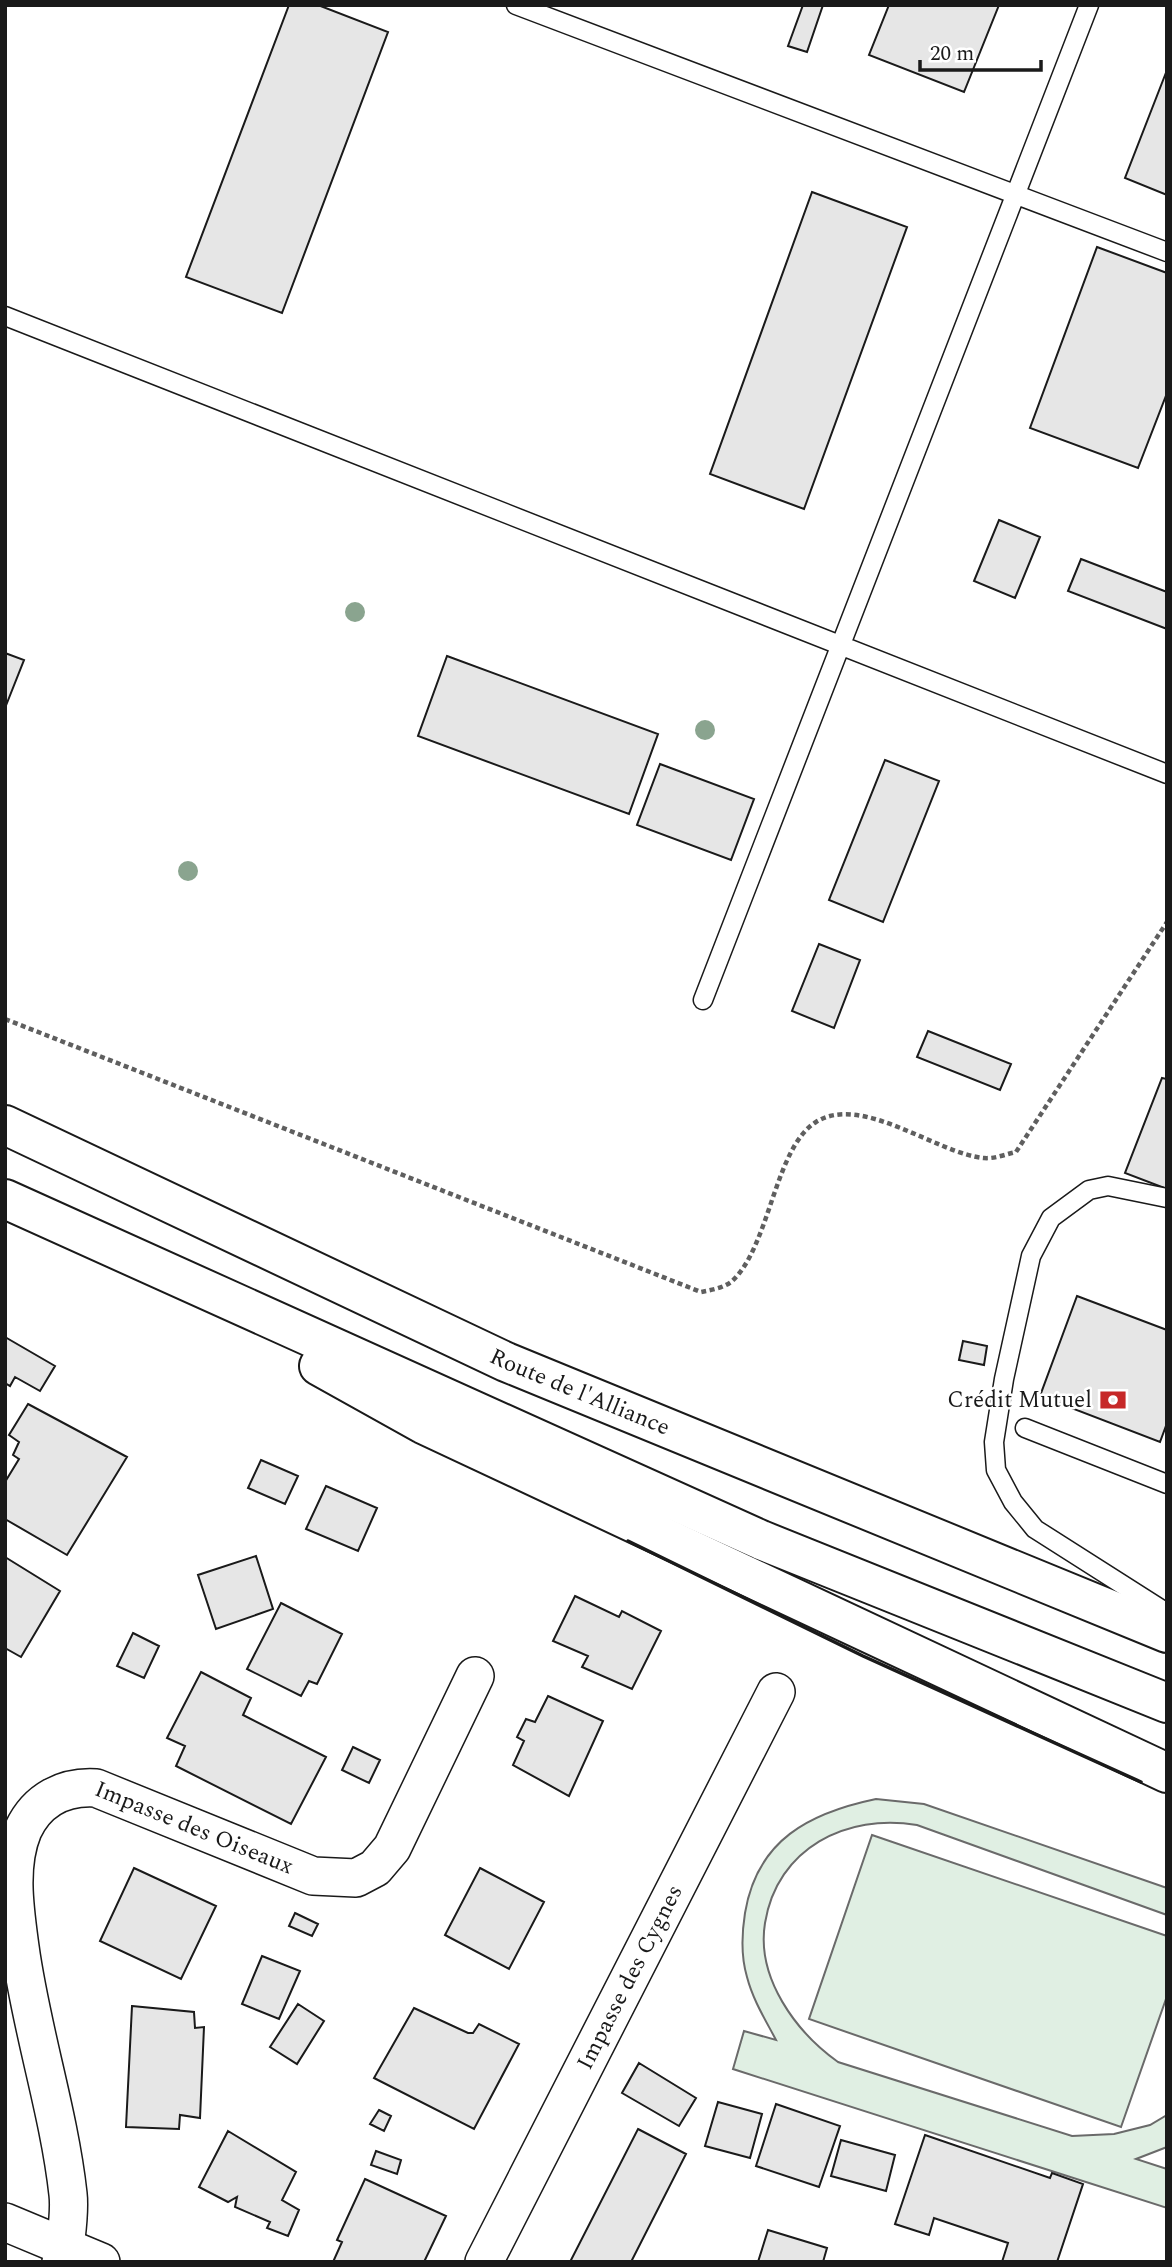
<svg xmlns="http://www.w3.org/2000/svg" width="1172" height="2267" font-family="Spectral,serif">
	<style>
		.green { fill: #e0efe3; stroke: #6a6a6a; stroke-width: 2 }
		.building { fill: #e6e6e6; stroke: #1a1a1a; stroke-width: 2 }
		.lines { fill: none; stroke-linecap: round; stroke-linejoin: round }
		.service-casing { stroke: #1a1a1a; stroke-width: 21 }
		.minor-casing { stroke: #1a1a1a; stroke-width: 40 }
		.trunk-casing { stroke: #1a1a1a; stroke-width: 42 }
		.path { stroke: #5f5f5f; stroke-width: 4.5; stroke-dasharray: 5 3.5; stroke-linecap: butt }
		.service { stroke: #fff; stroke-width: 18 }
		.minor { stroke: #fff; stroke-width: 37 }
		.trunk { stroke: #fff; stroke-width: 38 }
		.wall { stroke: #1a1a1a; stroke-width: 3.5 }
		.tree { fill: #8aa48f }
		.labels { text-anchor: middle; dominant-baseline: central; stroke-width: 5; stroke-linejoin: round; paint-order: stroke }
		.street-label { font-size: 23px; fill: #1a1a1a; stroke: #fff }
		.poi-label { font-size: 23px; fill: #1a1a1a; stroke: #fff; text-anchor: end }
	</style>
	<rect width="100%" height="100%" fill="#fff"/>
	<path class="green" d="M 876,1799 L 924,1804 L 1167,1888 L 1167,1915 L 917,1825 C 847,1813 777,1848 765,1923 C 756,1978 796,2032 838,2062 L 1072,2136 L 1114,2134 L 1150,2125 L 1167,2115 L 1167,2147 L 1136,2159 L 1167,2169 L 1167,2208 L 733,2069 L 744,2031 L 776,2040 C 765,2019 753,2000 747,1977 C 741,1957 742,1932 745,1913 C 757,1840 809,1813 876,1799 Z
		M 872,1835 L 1167,1936 L 1167,1996 L 1121,2127 L 809,2019 Z"/>
	<path class="building" d="M 289,5 L 318,5 L 388,32 L 282,313 L 186,277 Z
		M 803,5 L 823,5 L 807,52 L 788,46 Z
		M 889,5 L 999,5 L 964,92 L 869,55 Z
		M 1167,70 L 1167,195 L 1125,178 Z
		M 812,192 L 907,227 L 804,509 L 710,474 Z
		M 1097,247 L 1167,273 L 1167,393 L 1138,468 L 1030,428 Z
		M 999,520 L 1040,537 L 1015,598 L 974,581 Z
		M 1081,559 L 1167,592 L 1167,629 L 1068,591 Z
		M 5,653 L 24,660 L 5,708 Z
		M 447,656 L 658,734 L 629,814 L 418,736 Z
		M 885,760 L 939,781 L 883,922 L 829,900 Z
		M 660,764 L 754,799 L 731,860 L 637,825 Z
		M 819,944 L 860,960 L 834,1028 L 792,1011 Z
		M 928,1031 L 1011,1064 L 1000,1090 L 917,1057 Z
		M 1162,1078 L 1167,1079 L 1167,1189 L 1125,1173 Z
		M 1077,1296 L 1167,1330 L 1167,1423 L 1160,1442 L 1040,1396 Z
		M 5,1337 L 55,1366 L 40,1391 L 15,1377 L 10,1386 L 5,1383 Z
		M 963,1341 L 987,1346 L 984,1365 L 959,1360 Z
		M 28,1404 L 127,1457 L 67,1555 L 5,1519 L 5,1482 L 19,1459 L 13,1455 L 19,1442 L 9,1435 Z
		M 261,1460 L 298,1476 L 285,1504 L 248,1488 Z
		M 326,1486 L 377,1508 L 358,1551 L 306,1529 Z
		M 256,1556 L 273,1609 L 216,1629 L 198,1575 Z
		M 5,1557 L 60,1591 L 21,1657 L 5,1648 Z
		M 575,1596 L 619,1617 L 622,1611 L 661,1631 L 632,1689 L 582,1667 L 588,1656 L 553,1641 Z
		M 281,1603 L 342,1634 L 317,1684 L 309,1681 L 301,1696 L 247,1669 Z
		M 133,1633 L 159,1646 L 144,1678 L 117,1666 Z
		M 201,1672 L 251,1698 L 243,1715 L 326,1757 L 291,1824 L 176,1766 L 185,1746 L 167,1738 Z
		M 548,1696 L 603,1721 L 569,1796 L 513,1765 L 524,1741 L 517,1737 L 526,1719 L 535,1722 Z
		M 353,1747 L 380,1760 L 369,1783 L 342,1770 Z
		M 134,1868 L 216,1906 L 181,1979 L 100,1941 Z
		M 480,1868 L 544,1902 L 509,1969 L 445,1935 Z
		M 295,1913 L 318,1924 L 312,1936 L 289,1926 Z
		M 262,1956 L 300,1971 L 279,2019 L 242,2004 Z
		M 298,2004 L 324,2021 L 297,2064 L 270,2047 Z
		M 132,2006 L 194,2012 L 195,2028 L 204,2027 L 200,2118 L 180,2115 L 179,2129 L 126,2127 Z
		M 414,2008 L 468,2033 L 473,2033 L 479,2024 L 519,2044 L 474,2129 L 374,2078 Z
		M 639,2063 L 696,2098 L 679,2126 L 622,2093 Z
		M 718,2102 L 762,2114 L 750,2158 L 705,2146 Z
		M 776,2104 L 840,2126 L 819,2187 L 756,2166 Z
		M 379,2110 L 391,2116 L 384,2131 L 370,2124 Z
		M 638,2129 L 686,2154 L 631,2262 L 570,2262 Z
		M 228,2131 L 296,2172 L 282,2200 L 299,2210 L 288,2236 L 267,2228 L 270,2222 L 235,2207 L 237,2197 L 228,2202 L 199,2187 Z
		M 925,2135 L 1050,2178 L 1052,2173 L 1083,2184 L 1057,2262 L 1002,2262 L 1008,2243 L 934,2218 L 929,2235 L 895,2224 Z
		M 841,2140 L 895,2155 L 886,2191 L 831,2176 Z
		M 376,2151 L 401,2160 L 397,2174 L 371,2165 Z
		M 365,2179 L 446,2216 L 424,2262 L 333,2262 L 342,2242 L 337,2240 Z
		M 768,2230 L 827,2248 L 823,2262 L 758,2262 Z"/>
	<g class="lines">
		<g class="service-casing">
			<path id="service" d="M 516,5 L 1167,252
				M 5,316 L 1167,774
				M 703,1000 L 1089,5
				M 1167,1198 L 1108,1186 L 1089,1190 L 1051,1218 L 1031,1256 L 1004,1379 L 994,1442 L 996,1470 L 1013,1502 L 1035,1529 L 1167,1613
				M 1025,1428 L 1167,1484"/>
		</g>
		<g class="minor-casing">
			<g id="minor">
				<path id="s1" d="M 5,2222 L 65,2247 C 67,2229 70,2211 68,2194 C 59,2112 31,2029 20,1947 C 15,1910 8,1866 23,1830 C 37,1800 64,1786 96,1788 L 313,1876 L 356,1878 L 375,1868 L 392,1848 L 475,1676"/>
				<path d="M 61,2262 L 65,2247 L 101,2262"/>
				<path id="s2" d="M 484,2262 L 776,1692"/>
			</g>
		</g>
		<g class="trunk-casing">
			<g id="trunk">
				<path id="s3" d="M 5,1125 L 506,1362 L 1167,1633"/>
				<path d="M 5,1199 L 761,1540 L 1167,1703"/>
				<path d="M 319,1366 L 423,1424 L 1167,1773"/>
			</g>
		</g>
		<path class="path" d="M 5,1019 L 701,1292 C 711,1290 723,1288 731,1282 C 770,1248 774,1148 816,1122 C 862,1093 937,1154 984,1158 C 995,1159 1006,1154 1016,1152 L 1167,922"/>
		<use href="#service" class="service"/>
		<use href="#minor" class="minor"/>
		<use href="#trunk" class="trunk"/>
		<path class="wall" d="M 628,1541 L 863,1656 L 1141,1782"/>
	</g>
	<g class="tree">
		<circle cx="355" cy="612" r="10"/>
		<circle cx="705" cy="730" r="10"/>
		<circle cx="188" cy="871" r="10"/>
	</g>
	<defs>
		<g id="bank-bare" transform="scale(2.1)"><path d="M-6-4H6V4H-6ZM0-2.3a2.3 2.3 0 1 0 0 4.6a2.3 2.3 0 1 0 0-4.6Z" fill="#c62828" stroke="#fff" stroke-width="2.5" paint-order="stroke"/></g>
	</defs>
	<g fill-rule="evenodd">
		<use href="#bank-bare" x="1113" y="1400"/>
	</g>
	<g class="labels">
		<g class="street-label">
			<text stroke="none"><textPath href="#s3" startOffset="634">Route de l'Alliance</textPath></text>
			<text stroke="none"><textPath href="#s1" startOffset="684">Impasse des Oiseaux</textPath></text>
			<text stroke="none"><textPath href="#s2" startOffset="320">Impasse des Cygnes</textPath></text>
		</g>
		<g class="poi-label">
			<text x="1092" y="1400">Crédit Mutuel</text>
		</g>
	</g>
	<rect width="1172" height="2267" fill="none" stroke="#1a1a1a" stroke-width="14"/>
	<path d="M920 60v10h121v-10" fill="none" stroke="#1a1a1a" stroke-width="3.5"/>
	<text x="930" y="60" font-size="21" fill="#1a1a1a" stroke="#ffffff" stroke-width="5" paint-order="stroke">20 m</text>
</svg>
